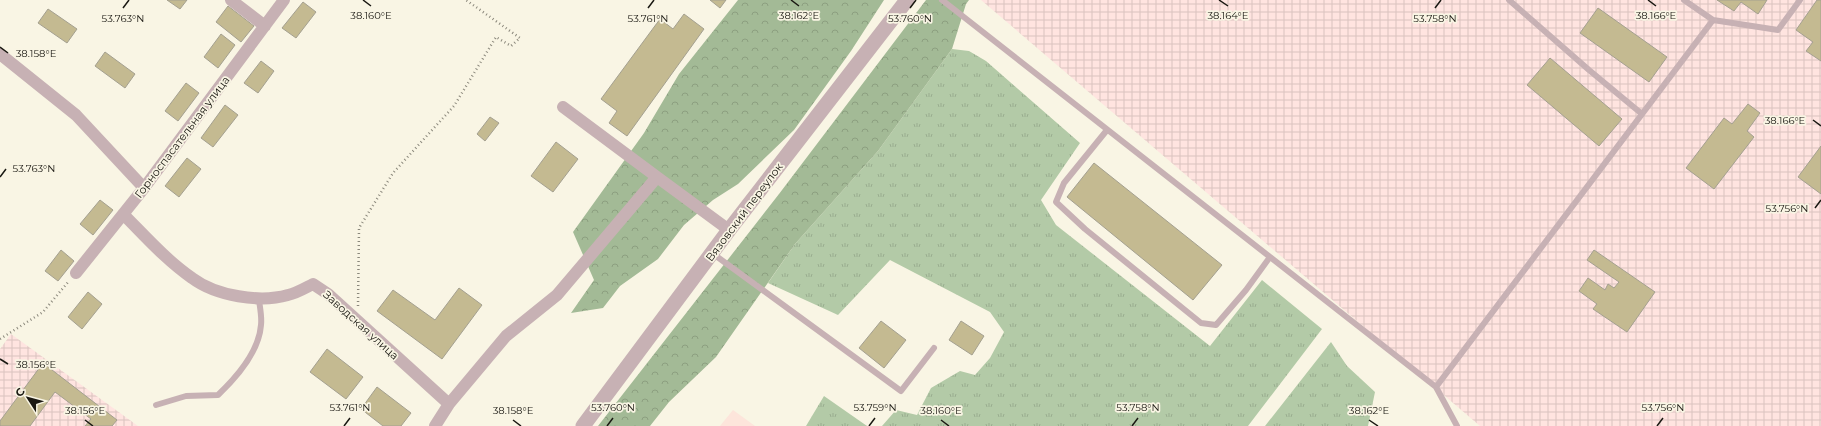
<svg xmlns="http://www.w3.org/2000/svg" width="1821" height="426" font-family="Montserrat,sans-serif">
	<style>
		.industrial { fill: url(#industrial-grid) }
		.medical { fill: #fde5db }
		.grass { fill: url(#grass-tufts) }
		.forest { fill: url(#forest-crowns) }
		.building { fill: #c4ba91; stroke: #a4a090 }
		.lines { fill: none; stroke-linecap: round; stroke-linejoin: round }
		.path { stroke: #8b887c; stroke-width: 2.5; stroke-dasharray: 1 3; stroke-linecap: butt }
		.service { stroke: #c7b1b4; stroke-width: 6 }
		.minor { stroke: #c7b1b4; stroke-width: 12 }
		.tertiary { stroke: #c7b1b4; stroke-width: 15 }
		.ticks { fill: none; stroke: #1a1812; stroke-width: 1.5 }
		.labels { text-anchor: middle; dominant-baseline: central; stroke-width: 3.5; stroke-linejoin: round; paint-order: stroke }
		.street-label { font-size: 11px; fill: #1a1812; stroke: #f9f5e4 }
		.ticks-label { font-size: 10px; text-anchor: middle; fill: #1a1812; stroke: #f9f5e4; stroke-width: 3.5; stroke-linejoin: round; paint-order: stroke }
	</style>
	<defs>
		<pattern id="industrial-grid" width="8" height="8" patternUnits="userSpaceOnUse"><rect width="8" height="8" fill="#ffe4e0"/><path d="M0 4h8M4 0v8" fill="none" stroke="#dac3bf"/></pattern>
		<pattern id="grass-tufts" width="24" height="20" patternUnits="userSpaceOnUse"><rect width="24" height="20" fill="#b3caa7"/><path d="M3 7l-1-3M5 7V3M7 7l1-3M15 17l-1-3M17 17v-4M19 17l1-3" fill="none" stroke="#99ad8f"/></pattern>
		<pattern id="forest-crowns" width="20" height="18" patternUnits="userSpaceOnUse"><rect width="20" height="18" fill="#a3ba96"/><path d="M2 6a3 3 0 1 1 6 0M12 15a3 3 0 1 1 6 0" fill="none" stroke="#8c9f80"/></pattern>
	</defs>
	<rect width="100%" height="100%" fill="#f9f5e4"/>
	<path class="industrial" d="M 981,0 L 1821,0 L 1821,426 L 1480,426 Z
		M 11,334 L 138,426 L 0,426 L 0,349 Z"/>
	<path class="medical" d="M 733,410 L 755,426 L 720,426 Z"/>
	<path class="grass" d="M 952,49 L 969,51 L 986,61 L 1080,143 L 1041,200 L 1056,225 L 1210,346 L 1262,280 L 1322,329 L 1248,426 L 882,426 L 896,410 L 917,415 L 931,388 L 960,371 L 975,375 L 990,358 L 1004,332 L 990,312 L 890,260 L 838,315 L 768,283 L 795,244 L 878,151 Z
		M 1331,342 L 1347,366 L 1375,392 L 1368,426 L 1265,426 Z
		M 824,396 L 867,426 L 806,426 Z"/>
	<path class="forest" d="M 738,0 L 884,0 L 851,51 L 794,130 L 738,184 L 713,200 L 684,225 L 658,259 L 620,286 L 603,308 L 571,313 L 594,280 L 573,232 L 644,133 L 679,74 Z
		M 926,0 L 969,0 L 966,4 L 952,49 L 878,151 L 795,244 L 716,357 L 669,402 L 650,426 L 598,426 L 779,194 Z"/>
	<path class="building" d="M 167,0 L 187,0 L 180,9 Z
		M 710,0 L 726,0 L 720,8 Z
		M 1717,0 L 1767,0 L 1758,14 L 1741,2 L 1734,11 Z
		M 1817,0 L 1821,0 L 1821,61 L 1806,51 L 1813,42 L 1796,30 Z
		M 303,2 L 316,12 L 296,38 L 282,28 Z
		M 228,6 L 254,26 L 241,42 L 216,22 Z
		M 1598,8 L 1667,57 L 1649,82 L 1580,33 Z
		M 48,9 L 77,29 L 67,43 L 38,23 Z
		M 684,14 L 704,29 L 627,136 L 609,123 L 617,111 L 601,99 L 660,19 L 673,29 Z
		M 221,34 L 235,45 L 218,68 L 204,57 Z
		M 105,52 L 135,74 L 125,88 L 95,66 Z
		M 1550,58 L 1622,119 L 1599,146 L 1527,85 Z
		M 261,61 L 274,71 L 258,93 L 244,83 Z
		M 186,83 L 199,93 L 178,121 L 165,111 Z
		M 1748,104 L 1760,113 L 1747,131 L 1754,137 L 1714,189 L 1686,168 L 1724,118 L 1732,124 Z
		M 225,105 L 238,115 L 213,147 L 201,138 Z
		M 490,117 L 499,123 L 485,141 L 477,134 Z
		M 556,142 L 578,159 L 553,192 L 531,176 Z
		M 1821,146 L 1821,194 L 1798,177 Z
		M 187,158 L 201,169 L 179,197 L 165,186 Z
		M 1094,163 L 1222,265 L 1193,300 L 1067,197 Z
		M 100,200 L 113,210 L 93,235 L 80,224 Z
		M 61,250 L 74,261 L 58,281 L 45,271 Z
		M 1594,250 L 1655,292 L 1627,332 L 1593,309 L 1597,304 L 1579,291 L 1588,278 L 1605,290 L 1608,284 L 1614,288 L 1619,282 L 1587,260 Z
		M 459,288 L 482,305 L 442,359 L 377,311 L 393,290 L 435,320 Z
		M 88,292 L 102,304 L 82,329 L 68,317 Z
		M 881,321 L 906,340 L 884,368 L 859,348 Z
		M 961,321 L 984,336 L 972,355 L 949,340 Z
		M 327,349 L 363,377 L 346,399 L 310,372 Z
		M 43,363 L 117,420 L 112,426 L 85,426 L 91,419 L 55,392 L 30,426 L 0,426 L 0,421 Z
		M 377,387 L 411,413 L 401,426 L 383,426 L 361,409 Z"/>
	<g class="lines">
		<path class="path" d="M 358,306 L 359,228 L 393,173 L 454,106 L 496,37 L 511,46 L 520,38 L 466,0
			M 0,339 L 43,312 L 69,281"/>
		<path class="service" d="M 942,0 L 1436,387 L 1457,426
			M 1509,0 L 1589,70 L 1642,114
			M 1713,20 L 1778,30 L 1800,0
			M 1107,130 L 1064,183 L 1056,202 L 1085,229 L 1201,323 L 1216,325 L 1246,290 L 1270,257
			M 712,253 L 901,391 L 934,348
			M 1436,387 L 1713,20 L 1684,0
			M 156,405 L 186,396 L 218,395 C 237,377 259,352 261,325 C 262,317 260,308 259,300"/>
		<path class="minor" d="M 231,0 L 265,26
			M 0,54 L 76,115 L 144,188
			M 563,107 L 657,177
			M 123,214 C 145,236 166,260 192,278 C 216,296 260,303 288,295 C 297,293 305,288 313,284 L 328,294 L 449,404
			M 76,273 L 144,188 L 284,0
			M 435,426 L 449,404 L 506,336 L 557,295 L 657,177 L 729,230"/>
		<path class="tertiary" d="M 583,426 L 729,230 L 907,0"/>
	</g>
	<path class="ticks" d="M 363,0 L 371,6M 791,0 L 799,6M 1219,0 L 1228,6M 1648,0 L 1656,6M 123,8 L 129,0M 648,8 L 654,0M 910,8 L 916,0M 1435,8 L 1441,0M 0,47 L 8,53M 1813,120 L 1821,126M 0,177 L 6,169M 1815,208 L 1821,200M 0,359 L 8,364M 85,420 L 93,426M 513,420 L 521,426M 941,420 L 949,426M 1369,420 L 1378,426M 344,426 L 350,418M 607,426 L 613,418M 869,426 L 875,418M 1132,426 L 1138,418M 1657,426 L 1663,418"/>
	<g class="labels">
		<g class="street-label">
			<text transform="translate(182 137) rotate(-53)">Горноспасательная улица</text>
			<text transform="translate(744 212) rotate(-53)">Вязовский переулок</text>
			<text transform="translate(361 325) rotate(42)">Заводская улица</text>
		</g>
	</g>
	<g class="ticks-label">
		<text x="371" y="19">38.160°E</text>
		<text x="799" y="19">38.162°E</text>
		<text x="1228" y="19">38.164°E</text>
		<text x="1656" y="19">38.166°E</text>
		<text x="1435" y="22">53.758°N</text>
		<text x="123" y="22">53.763°N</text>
		<text x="648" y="22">53.761°N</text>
		<text x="910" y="22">53.760°N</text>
		<text x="36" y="57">38.158°E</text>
		<text x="1785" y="124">38.166°E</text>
		<text x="34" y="172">53.763°N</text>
		<text x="1787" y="212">53.756°N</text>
		<text x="36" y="368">38.156°E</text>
		<text x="350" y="411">53.761°N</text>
		<text x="613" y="411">53.760°N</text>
		<text x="875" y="411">53.759°N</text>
		<text x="1138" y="411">53.758°N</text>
		<text x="1663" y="411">53.756°N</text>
		<text x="85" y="414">38.156°E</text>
		<text x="513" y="414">38.158°E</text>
		<text x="941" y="414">38.160°E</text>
		<text x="1369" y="414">38.162°E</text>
	</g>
	<g transform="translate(28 398) rotate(306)" stroke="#f9f5e4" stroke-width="3" paint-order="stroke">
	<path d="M0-3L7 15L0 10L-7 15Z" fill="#1a1812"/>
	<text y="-6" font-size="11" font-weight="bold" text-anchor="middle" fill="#1a1812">С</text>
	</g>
</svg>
